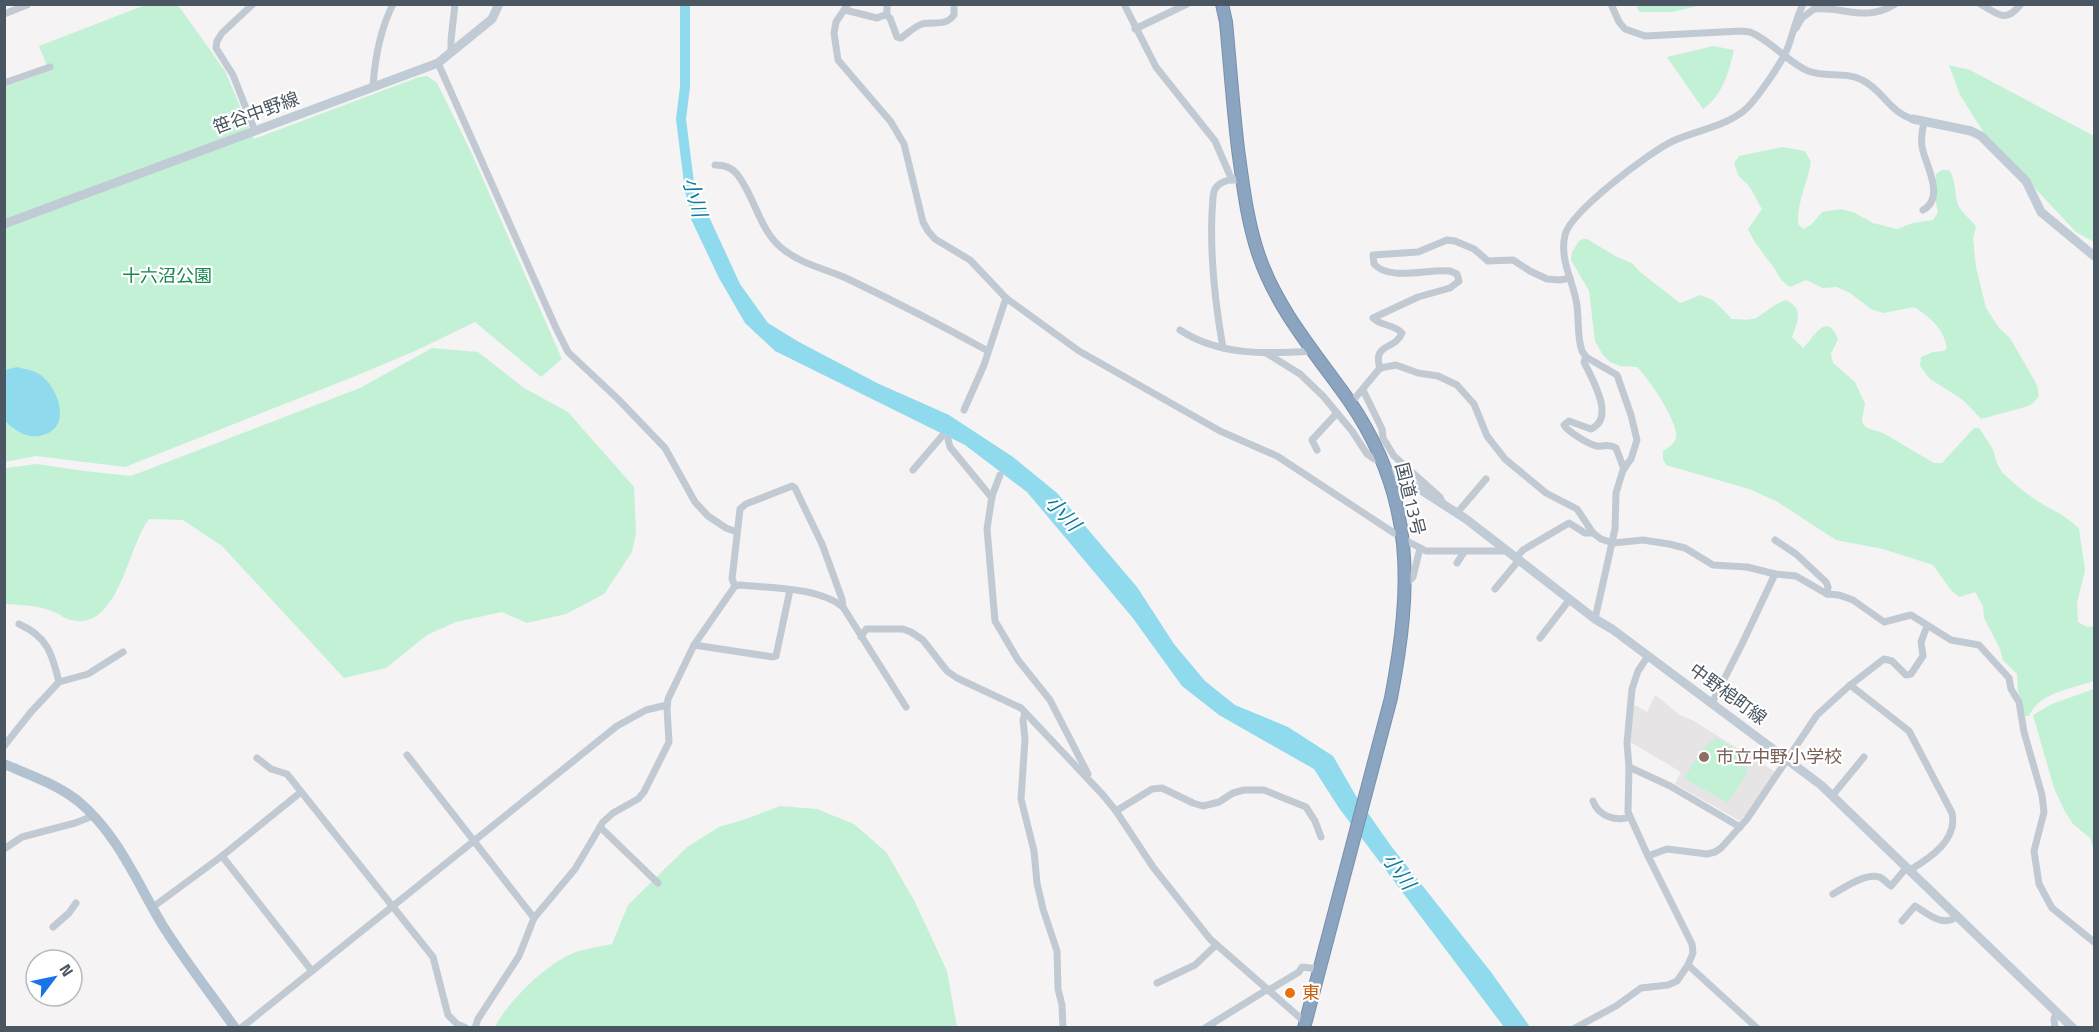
<svg xmlns="http://www.w3.org/2000/svg" width="2099" height="1032" font-family="'Titillium Web','Noto Sans JP',sans-serif">
<style>
.education{fill:#e6e4e5}
.green{fill:#c3f1d5}
.water{fill:#90daee}
.lines{fill:none;stroke-linecap:round;stroke-linejoin:round}
.river{stroke:#90daee;stroke-width:10}
.highway-casing{stroke:#7690ad;stroke-width:14}
.street{stroke:#c1cad2;stroke-width:7}
.secondary{stroke:#c1cbd6;stroke-width:9}
.primary{stroke:#b3c2d1;stroke-width:10}
.highway{stroke:#8ba5c1;stroke-width:12}
.education-dot{fill:#8d6e63;stroke:#fff;stroke-width:2}
.food-dot{fill:#e8710a;stroke:#fff;stroke-width:2}
.labels{text-anchor:middle;stroke-width:4.5;stroke-linejoin:round;paint-order:stroke}
.street-label{font-size:18px;fill:#4a5661;stroke:#fff}
.park-label{font-size:18px;fill:#17864f;stroke:#fff}
.education-label{font-size:18px;fill:#785e54;stroke:#fff;text-anchor:start}
.food-label{font-size:18px;fill:#c56008;stroke:#fff;text-anchor:start}
.water-label{font-size:20px;font-style:italic;fill:#0c7c9b;stroke:#fff}
</style>
<rect width="100%" height="100%" fill="#f5f3f3"/>
<polygon class="education" points="1655,695 1680,715 1694,721 1775,772 1746,815 1740,821 1675,784 1681,772 1630,742 1633,704 1647,712"/>
<g class="green">
<polygon points="148,4 178,5 225,71 254,139 419,77 427,76 437,83 471,152 562,359 541,377 475,322 415,351 353,377 125,467 36,456 5,462 4,87 49,71 39,46"/>
<polygon points="1636,5 1702,5 1672,12 1639,12"/>
<path d="M 1713,46 L 1734,50 C 1729,72 1722,96 1703,109 L 1667,57 Z"/>
<polygon points="1949,65 1970,70 2094,136 2094,242 2076,232 1986,136 1960,95"/>
<path d="M 1782,147 L 1805,151 L 1811,162 C 1807,185 1797,201 1798,224 L 1803,229 L 1811,225 L 1822,212 L 1841,209 L 1853,212 L 1873,223 L 1897,229 L 1913,223 L 1933,220 L 1938,212 L 1935,199 L 1936,174 L 1942,170 L 1949,170 C 1958,183 1953,197 1960,208 C 1963,215 1972,219 1976,227 L 1973,238 L 1976,267 L 1986,308 L 1999,328 L 2010,338 L 2037,385 L 2039,396 L 2032,404 L 2025,407 L 1981,419 L 1963,400 L 1930,379 L 1920,366 L 1921,357 L 1933,352 L 1944,351 L 1947,348 C 1943,328 1931,318 1914,307 L 1883,313 L 1871,309 L 1850,293 L 1837,287 L 1823,288 L 1806,280 L 1790,287 C 1777,278 1780,275 1772,265 C 1763,253 1754,243 1748,229 L 1762,209 L 1749,186 L 1738,175 L 1734,163 L 1739,156 Z"/>
<path d="M 1583,239 L 1587,239 L 1617,257 L 1632,263 L 1640,272 L 1680,303 L 1701,295 L 1714,301 L 1732,319 C 1739,319 1749,321 1756,318 C 1766,312 1774,304 1786,300 C 1805,310 1797,322 1792,337 L 1803,348 C 1814,338 1826,310 1838,339 L 1831,354 L 1833,363 L 1855,382 L 1865,404 L 1862,419 L 1863,424 L 1867,428 L 1883,433 L 1934,463 L 1942,463 L 1974,428 L 1979,428 C 1984,435 1988,441 1992,448 C 1996,457 1996,465 2003,473 C 2015,485 2030,497 2044,505 C 2058,513 2068,517 2079,529 L 2085,570 L 2077,603 L 2078,622 L 2087,627 L 2094,626 L 2094,681 C 2072,689 2039,692 2029,716 L 2025,716 L 2018,691 L 2017,674 L 2003,660 L 2000,649 L 1984,618 L 1983,606 L 1975,592 L 1959,597 L 1950,589 L 1933,565 L 1883,549 L 1836,540 L 1776,501 L 1749,489 L 1666,465 L 1663,459 L 1663,451 C 1669,447 1675,444 1676,437 C 1679,423 1648,377 1637,367 L 1620,366 L 1610,362 L 1603,355 L 1595,341 L 1589,291 L 1571,260 L 1572,252 L 1579,241 Z"/>
<path d="M 432,348 L 478,352 L 524,388 L 568,412 L 634,487 L 636,533 L 632,552 L 604,594 L 566,614 L 527,623 L 502,612 L 456,622 L 427,635 L 386,668 L 344,678 L 222,546 L 183,520 L 149,519 C 128,545 119,632 71,620 C 65,619 60,614 54,612 C 38,605 22,605 5,604 L 5,468 L 37,464 L 84,471 L 131,476 L 360,388 Z"/>
<polygon points="2094,689 2094,851 2090,838 2073,824 2064,810 2054,788 2033,715 2052,704"/>
<polygon points="1717,738 1747,758 1747,773 1728,803 1684,778 1704,747"/>
<path d="M 780,806 L 817,809 L 854,824 L 886,852 L 914,900 L 947,971 L 957,1027 L 494,1028 C 510,1000 539,971 567,956 C 580,949 599,947 612,944 L 628,905 L 687,847 L 719,827 L 746,819 Z"/>
</g>
<g class="water">
<polygon points="705,208 740,284 768,323 799,342 877,383 949,415 1013,457 1057,493 1137,587 1174,644 1205,681 1235,705 1288,727 1333,756 1356,796 1391,846 1491,972 1530,1027 1504,1027 1339,808 1314,769 1219,715 1182,686 1132,617 1027,492 965,445 775,351 745,323 719,278 689,215"/>
<path d="M 17,367 C 24,369 33,370 39,374 C 51,381 61,401 60,414 C 60,434 36,441 21,433 C 15,429 7,425 4,418 C 1,406 4,383 5,370 Z"/>
</g>
<g class="lines">
<polyline class="river" points="685,4 685,87 681,119 690,191 700,224"/>
<defs>
<path id="highway" d="M 1222,4 L 1226,22 C 1230,64 1233,107 1238,149 C 1243,185 1247,221 1259,256 C 1278,311 1317,355 1350,402 C 1416,499 1412,588 1391,698 L 1304,1028"/>
</defs>
<use href="#highway" class="highway-casing"/>
<g class="street">
<polyline points="253,4 222,33 217,41 216,48 233,75 255,131"/>
<polyline points="848,4 836,22 834,33 838,60 891,122 904,144 923,222 928,231 935,239 970,260 1006,298 1079,351 1220,431 1277,456 1394,533"/>
<polyline points="1124,4 1156,67 1215,141 1232,180"/>
<path d="M 1611,4 L 1619,22 L 1625,29 L 1645,36 L 1741,31 L 1750,32 C 1772,41 1787,62 1808,71 C 1826,78 1845,71 1862,80 C 1883,90 1889,112 1913,119"/>
<path d="M 1980,4 C 1999,14 2005,24 2021,4"/>
<polyline points="845,10 877,18 887,14 887,4"/>
<polyline points="4,14 27,5"/>
<path d="M 886,15 L 890,18 L 897,37 L 901,38 C 907,34 915,26 922,24 C 935,21 945,27 954,15 L 954,4"/>
<path d="M 1796,28 L 1802,18 L 1814,9 C 1844,6 1865,23 1895,4"/>
<polyline points="1135,29 1187,4"/>
<polyline points="451,52 451,40 455,4"/>
<polyline points="438,63 556,328 568,352 618,399 665,448 695,502 708,516 726,528 737,532"/>
<polyline points="4,83 50,67"/>
<path d="M 373,86 C 375,57 380,30 393,4"/>
<path d="M 715,165 C 722,165 731,167 736,173 C 755,195 759,232 784,250 C 802,264 825,269 846,278 C 894,301 941,325 988,351"/>
<path d="M 1923,210 C 1945,198 1927,167 1923,151 C 1920,142 1922,131 1924,122"/>
<path d="M 1180,330 C 1219,356 1268,354 1312,351"/>
<path d="M 1223,348 C 1215,303 1210,258 1212,212 C 1213,205 1212,195 1215,189 C 1219,182 1229,179 1236,180"/>
<polyline points="1266,353 1300,374 1323,396 1352,431 1367,454 1374,459 1382,459"/>
<path d="M 1586,357 L 1584,362 C 1592,379 1616,418 1591,429 L 1569,421 L 1564,425 C 1568,432 1590,445 1597,446 C 1605,447 1608,443 1616,448 L 1624,469"/>
<path d="M 1380,369 C 1372,342 1395,351 1402,333 C 1394,324 1380,326 1373,318 L 1418,297 L 1450,288 L 1459,281 L 1457,274 L 1450,271 C 1429,268 1390,282 1374,264 L 1373,255 L 1418,252 L 1447,240 L 1455,241 L 1474,249 L 1488,261 L 1513,260 L 1530,271 L 1547,279 L 1560,280 L 1570,278"/>
<polyline points="1363,390 1382,429 1383,438 1394,456 1440,497 1443,504"/>
<polyline points="1351,403 1380,368 1396,365 1418,373 1438,376 1457,385 1474,404 1487,436 1505,459 1546,493 1577,509 1593,533 1601,539 1613,543 1643,540 1669,544 1685,548 1713,565 1747,567 1775,574 1796,576 1827,594 1839,595 1853,600 1884,622 1911,615 1951,640 1979,645 2009,678 2011,689 2019,702 2024,732 2042,795 2044,812 2034,851 2039,884 2052,908 2094,942"/>
<polyline points="964,410 984,365 1006,298"/>
<polyline points="948,439 950,447 992,498"/>
<polyline points="1317,450 1312,440 1337,413"/>
<polyline points="913,470 942,436"/>
<polyline points="1000,475 992,496 987,529 995,621 1018,660 1050,700 1088,774"/>
<polyline points="1457,513 1486,479"/>
<polyline points="1775,540 1796,554 1826,582 1828,587 1827,594"/>
<polyline points="1407,541 1426,551 1508,551"/>
<polyline points="1516,558 1523,550 1569,523 1585,533 1593,533"/>
<polyline points="1457,563 1464,552"/>
<polyline points="1405,585 1413,577 1420,548"/>
<polyline points="735,586 732,579 740,509 746,504 792,486 795,488 822,544 842,599 843,607"/>
<polyline points="1495,589 1519,560"/>
<path d="M 1595,619 L 1615,529 L 1616,493 L 1623,470 L 1631,459 L 1637,440 L 1631,415 L 1617,375 L 1586,357 L 1582,351 C 1577,337 1579,321 1577,306 C 1574,282 1559,260 1565,235 C 1570,212 1651,151 1673,141 C 1697,130 1728,126 1747,108 C 1758,97 1783,61 1788,47 C 1793,33 1796,19 1803,4"/>
<polyline points="861,637 866,629 903,629 911,632 923,640 947,671 957,678 1021,708 1103,795 1116,811 1153,867 1210,939 1306,1023"/>
<polyline points="1540,638 1570,599"/>
<polyline points="694,645 773,657 776,656 790,590"/>
<polyline points="59,682 88,674 123,652"/>
<path d="M 1850,685 L 1909,731 L 1952,813 C 1958,840 1930,858 1910,870"/>
<polyline points="1712,703 1742,644 1775,574"/>
<polyline points="1025,713 1023,720 1025,739 1021,799 1034,851 1037,883 1043,909 1057,951 1058,989 1062,1005 1063,1028"/>
<path d="M 4,746 L 31,712 L 59,682 C 52,654 48,637 19,624"/>
<polyline points="407,755 534,918"/>
<polyline points="257,758 271,769 287,774 433,957 448,1015 457,1024 466,1028"/>
<polyline points="1629,767 1670,786 1740,827"/>
<polyline points="1832,796 1864,757"/>
<path d="M 1593,801 C 1598,816 1616,822 1630,817"/>
<polyline points="1116,811 1152,789 1162,788 1193,803 1203,806 1219,802 1233,793 1244,790 1264,790 1306,807 1315,821 1321,837"/>
<polyline points="600,827 658,883"/>
<polyline points="4,849 22,837 75,823 93,816"/>
<polyline points="222,856 312,971"/>
<polyline points="1648,856 1667,849 1707,854 1715,852 1721,848 1747,819 1817,715 1849,686 1884,659 1892,661 1906,675 1911,674 1923,656 1921,642 1927,626"/>
<path d="M 1833,894 C 1844,888 1865,873 1879,877 C 1883,878 1887,883 1891,886 L 1907,867"/>
<polyline points="153,907 222,856 301,792"/>
<path d="M 1902,921 L 1915,906 C 1929,914 1942,928 1958,916"/>
<polyline points="53,927 69,913 76,903"/>
<polyline points="1688,965 1757,1028"/>
<polyline points="1157,983 1195,965 1216,945"/>
<polyline points="1269,990 1299,972 1302,967 1319,969"/>
<polyline points="241,1028 617,726 646,710 667,705"/>
<path d="M 475,1028 L 478,1019 L 519,956 L 534,918 L 575,869 L 603,822 L 613,813 L 638,799 L 644,792 L 669,742 L 667,708 L 668,699 L 694,645 L 735,586 L 740,585 C 770,588 819,587 843,607 L 906,707"/>
<polyline points="1205,1028 1268,989"/>
<polyline points="1575,1028 1616,1006 1641,988 1668,985 1677,981 1688,965 1693,953 1692,944 1648,856 1628,812 1629,767 1627,743 1632,689 1638,671 1648,656"/>
<polyline points="2055,1028 2054,1019 2057,1012"/>
</g>
<g class="secondary">
<polyline points="1913,119 1971,131 1981,136 2026,181 2041,212 2094,256"/>
<polyline points="4,224 438,63 492,19 499,4"/>
<polyline points="1388,471 1401,477 1466,519 1595,619 1612,629 1821,785 2073,1028"/>
</g>
<path class="primary" d="M 4,764 C 30,775 56,784 78,801 C 118,834 137,883 163,926 C 185,961 211,994 235,1028"/>
<use href="#highway" class="highway"/>
</g>
<circle class="education-dot" cx="1704" cy="757" r="6"/>
<circle class="food-dot" cx="1290" cy="993" r="6"/>
<g class="labels">
<g class="street-label">
<text transform="translate(256 113) rotate(-20)" y="6">笹谷中野線</text>
<text transform="translate(1410 499) rotate(76)" y="6">国道13号</text>
<text transform="translate(1728 694) rotate(36)" y="6">中野梍町線</text>
</g>
<g class="park-label">
<text x="167" y="282">十六沼公園</text>
</g>
<g class="education-label">
<text x="1716" y="763">市立中野小学校</text>
</g>
<g class="food-label">
<text x="1302" y="999">東</text>
</g>
<g class="water-label">
<text transform="translate(695 197) rotate(74)" y="7">小川</text>
<text transform="translate(1063 513) rotate(47)" y="7">小川</text>
<text transform="translate(1399 871) rotate(54)" y="7">小川</text>
</g>
</g>
<rect width="2099" height="1032" fill="none" stroke="#4a5661" stroke-width="12"/>
<g transform="translate(54 978) rotate(58)"><circle r="28" fill="#ffffff" stroke="#b7bbc0" stroke-width="1.5"/>
<path d="M0-4.5L10 22L0 15L-10 22Z" fill="#1a73e8"/>
<text y="-9" font-size="16" font-weight="bold" text-anchor="middle" fill="#4a5661">N</text>
</g>
</svg>
